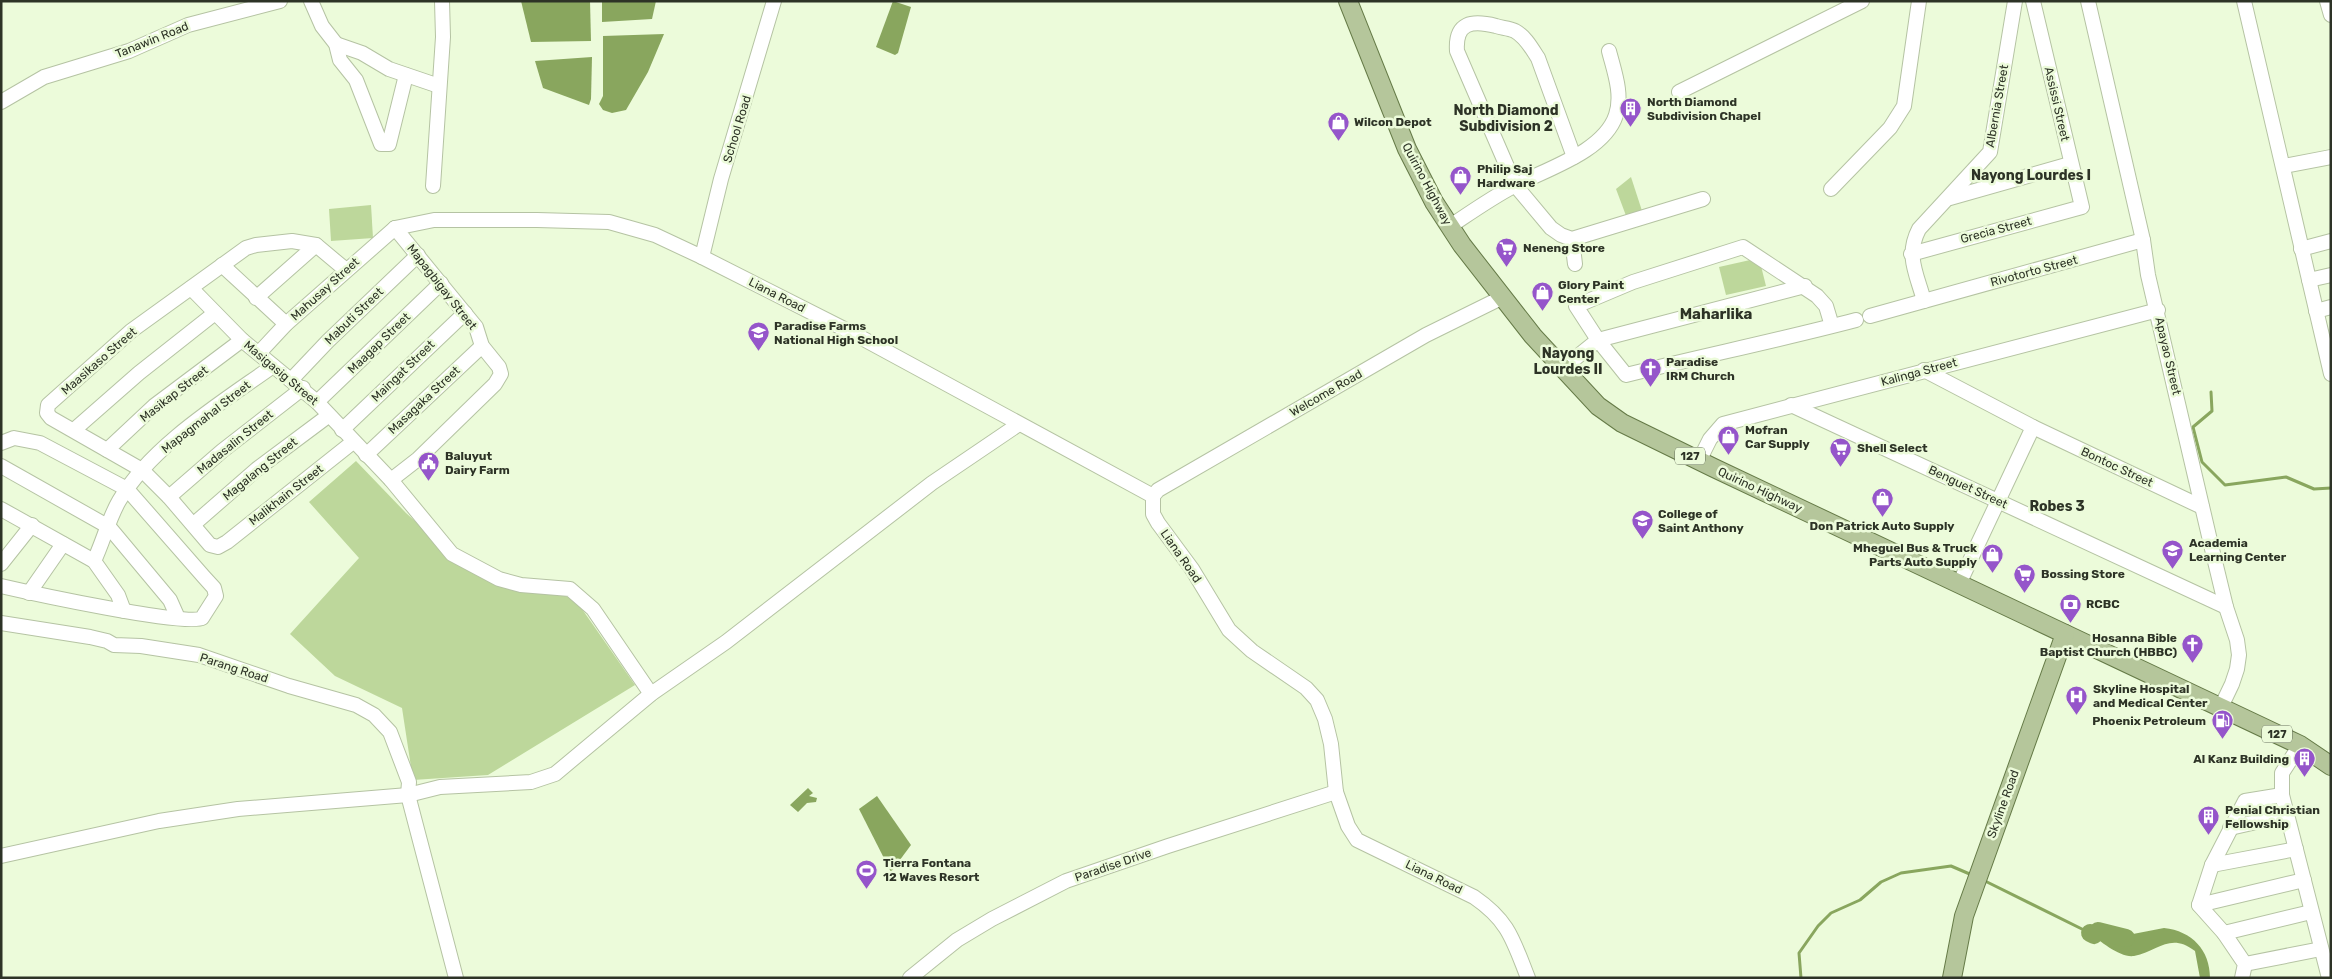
<svg xmlns="http://www.w3.org/2000/svg" width="2332" height="979" font-family="Rubik,sans-serif">
<style>
.green{fill:#bdd79b}
.water{fill:#89a65e}
.lines{fill:none;stroke-linecap:round;stroke-linejoin:round}
.stream{stroke:#89a65e;stroke-width:3}
.river{stroke:#89a65e;stroke-width:18}
.minor-casing{stroke:#b5c3a3;stroke-width:16}
.major-casing{stroke:#657a47;stroke-width:20}
.minor{stroke:#fff;stroke-width:14}
.major{stroke:#b5c69b;stroke-width:18}
.labels{text-anchor:middle;stroke-width:5;stroke-linejoin:round;paint-order:stroke}
.shield{fill:#ecfbda;stroke:#666f5c;stroke-width:1}
.shield-label{font-size:11px;font-weight:bold;fill:#2d3326}
.street-label{font-size:12px;fill:#2d3326;stroke:#ecfbda}
.poi-label{font-size:12px;font-weight:bold;fill:#2d3326;stroke:#ecfbda;text-anchor:start}
.neighbourhood-label{font-size:14px;font-weight:bold;fill:#2d3326;stroke:#ecfbda}
.quarter-label{font-size:15px;font-weight:bold;fill:#2d3326;stroke:#ecfbda}
</style>
<rect width="100%" height="100%" fill="#ecfbda"/>
<g class="green">
<polygon points="1631,177 1644,217 1628,221 1616,189"/>
<polygon points="371,205 373,238 331,241 329,209"/>
<polygon points="1759,258 1766,286 1726,295 1719,267"/>
<polygon points="356,461 406,513 448,551 542,589 575,599 635,685 488,775 413,780 402,708 335,676 290,634 359,558 309,502"/>
</g>
<g class="water">
<polygon points="521,1 590,1 591,41 531,42"/>
<polygon points="602,1 656,1 652,19 602,22"/>
<polygon points="893,1 911,7 898,53 895,55 876,47"/>
<polygon points="664,34 648,72 626,110 612,113 603,110 599,104 603,96 603,36"/>
<polygon points="592,57 591,99 589,105 543,88 535,61"/>
<polygon points="808,788 813,793 809,796 817,798 816,802 807,803 798,812 790,805"/>
<polygon points="877,796 911,845 891,872 859,809"/>
<path d="M 2164,928 C 2192,931 2210,950 2210,978 L 2200,978 L 2195,951 C 2170,932 2159,951 2134,956 C 2120,958 2100,941 2090,933 L 2112,932 L 2133,934 Z"/>
</g>
<g class="lines">
<g class="stream">
<polyline points="2211,392 2212,411 2193,427 2202,462 2225,485 2286,477 2314,489 2331,488"/>
<polyline points="1983,880 2090,933"/>
<polyline points="1801,978 1799,953 1818,926 1831,913 1860,900 1881,882 1901,873 1951,866 1972,875"/>
</g>
<polyline class="river" points="2090,933 2094,935 2098,931 2126,938"/>
<defs>
<g id="minor">
<polyline points="311,1 322,26 336,44 340,60 356,80 381,144 389,144 406,75"/>
<polyline points="2088,1 2143,240 2148,275 2212,549 2226,607 2237,640 2239,655 2237,669 2232,684 2221,707"/>
<polyline points="2244,1 2331,374"/>
<polyline points="2327,1 2331,15"/>
<polyline points="336,44 362,53 389,69 439,86"/>
<polyline points="1679,92 1862,1"/>
<polyline points="1,102 44,77 129,51 188,25 280,1"/>
<path d="M 1574,157 L 1538,58 C 1532,49 1526,37 1515,31 C 1509,28 1502,28 1496,26 C 1472,20 1455,22 1457,51 L 1515,185 L 1551,228 L 1561,235 L 1572,239 L 1703,199"/>
<polyline points="2284,166 2331,157"/>
<polyline points="433,186 443,37 442,1"/>
<polyline points="1831,189 1890,128 1904,106 1919,1"/>
<polyline points="1950,198 2070,164"/>
<path d="M 1449,227 C 1470,213 1491,198 1514,186 C 1546,169 1604,152 1616,115 C 1623,94 1614,71 1609,51"/>
<polyline points="395,228 434,220 537,220 609,222 655,235 702,257 860,337 1153,496"/>
<polyline points="1572,239 1575,264"/>
<polyline points="2301,249 2331,241"/>
<polyline points="1911,254 2082,207 2033,1"/>
<polyline points="702,257 721,179 774,1"/>
<polyline points="222,265 286,324"/>
<polyline points="346,270 316,245 292,241 256,245 246,248 131,331 48,405 47,413 51,418 142,470 169,497 210,545 218,547 227,542 353,442"/>
<polyline points="2309,280 2331,275"/>
<polyline points="191,288 242,340 317,402 391,480 452,554 499,579 521,585 570,589 593,609 651,694"/>
<polyline points="256,298 316,245"/>
<path d="M 1924,301 C 1917,274 1905,256 1919,229 L 1990,152 L 2015,1"/>
<polyline points="2316,311 2331,307"/>
<polyline points="1870,316 2143,240"/>
<path d="M 1832,326 L 1826,306 L 1817,296 L 1743,247 L 1633,282 L 1576,306 L 1598,340 L 1626,375 C 1702,356 1780,340 1856,320"/>
<polyline points="259,353 286,324 395,228"/>
<polyline points="1562,369 1598,340 1805,286"/>
<polyline points="1924,370 2033,427 2202,507"/>
<polyline points="291,380 328,341 418,255"/>
<polyline points="317,402 441,283"/>
<polyline points="1791,405 2226,607"/>
<polyline points="74,430 139,373 215,313"/>
<polyline points="342,430 465,313"/>
<path d="M 1,443 L 14,438 L 40,443 L 127,489 L 204,577 L 214,588 L 216,596 L 202,618 C 187,627 27,592 1,586"/>
<polyline points="107,450 154,406 242,340"/>
<polyline points="366,455 482,346"/>
<polyline points="1699,461 1710,439 1723,424 2158,310"/>
<polyline points="1,466 109,527 170,600 178,618"/>
<polyline points="391,480 418,459 495,384 501,374 499,367 482,346 476,327 395,228"/>
<path d="M 1153,496 L 1153,514 L 1158,523 L 1192,569 L 1229,630 L 1252,651 L 1306,688 L 1317,700 L 1325,719 L 1331,744 L 1336,792 L 1348,826 L 1357,840 L 1474,897 C 1509,921 1513,940 1528,978"/>
<polyline points="1153,496 1158,490 1426,335 1503,297"/>
<polyline points="169,497 222,451 303,388"/>
<polyline points="1,509 94,561 118,595 124,611"/>
<polyline points="194,524 257,469 328,416"/>
<path d="M 94,561 C 103,542 109,518 119,501 C 151,446 221,403 273,366"/>
<polyline points="1,564 32,525"/>
<polyline points="1959,584 2033,427"/>
<polyline points="29,593 63,544"/>
<polyline points="1,623 90,637 107,641 114,645 141,646 199,655 289,686 356,705 374,715 390,732 409,782 408,795 456,978"/>
<polyline points="2300,745 2282,773 2282,795 2329,978"/>
<polyline points="2230,828 2287,815"/>
<polyline points="1,856 159,821 238,809 408,795 440,787 531,782 555,774 651,694 726,642 932,483 1019,424"/>
<polyline points="2212,865 2296,849"/>
<polyline points="2199,905 2304,880"/>
<polyline points="2224,933 2311,912"/>
<polyline points="2245,964 2321,949"/>
<polyline points="910,978 957,940 992,919 1066,881 1168,846 1336,792"/>
<polyline points="2242,978 2245,964 2224,933 2199,905 2212,865 2245,801 2282,795"/>
</g>
<g id="major">
<polyline points="1348,1 1407,149 1434,202 1462,245 1533,336 1598,406 1622,423 1714,468 2300,745 2331,766"/>
<polyline points="1952,978 1964,916 2065,634"/>
</g>
</defs>
<use href="#minor" class="minor-casing"/>
<use href="#major" class="major-casing"/>
<use href="#minor" class="minor"/>
<use href="#major" class="major"/>
</g>
<defs>
<symbol id="building-pin" viewBox="-11 -11 22 30"><path d="M0 17L-7.5 6A9.5 9.5 0 1 1 7.5 6Z" fill="#9555ca" stroke="#ecfbda"/><path d="M-4-6H4V6H1V3H-1V6H-4ZM-2.5-4.3h1.7v1.8h-1.7ZM.8-4.3h1.7v1.8H.8ZM-2.5-1h1.7V.8h-1.7ZM.8-1h1.7V.8H.8Z" fill="#fff"/></symbol>
<symbol id="shop-pin" viewBox="-11 -11 22 30"><path d="M0 17L-7.5 6A9.5 9.5 0 1 1 7.5 6Z" fill="#9555ca" stroke="#ecfbda"/><path d="M-5-2.5h2.3a2.7 3.5 0 0 1 5.4 0H5L5.5 6h-11ZM-1.5-2.5h3a1.5 2.3 0 0 0-3 0Z" fill="#fff"/></symbol>
<symbol id="supermarket-pin" viewBox="-11 -11 22 30"><path d="M0 17L-7.5 6A9.5 9.5 0 1 1 7.5 6Z" fill="#9555ca" stroke="#ecfbda"/><path d="M-6-5.5h2.5l.6 2H6L4.5 2H-2.5L-4.4-4H-6ZM-1.5 3.2a1.3 1.3 0 1 0 .1 0ZM3 3.2a1.3 1.3 0 1 0 .1 0Z" fill="#fff"/></symbol>
<symbol id="school-pin" viewBox="-11 -11 22 30"><path d="M0 17L-7.5 6A9.5 9.5 0 1 1 7.5 6Z" fill="#9555ca" stroke="#ecfbda"/><path d="M0-5L7-2L0 1L-7-2ZM-4 1L0 2.5L4 1V4Q0 6-4 4Z" fill="#fff"/></symbol>
<symbol id="church-pin" viewBox="-11 -11 22 30"><path d="M0 17L-7.5 6A9.5 9.5 0 1 1 7.5 6Z" fill="#9555ca" stroke="#ecfbda"/><path d="M-1.2-6h2.4v3.5h3.3v2.4h-3.3V6h-2.4V-.1h-3.3v-2.4h3.3Z" fill="#fff"/></symbol>
<symbol id="civic-pin" viewBox="-11 -11 22 30"><path d="M0 17L-7.5 6A9.5 9.5 0 1 1 7.5 6Z" fill="#9555ca" stroke="#ecfbda"/><path d="M-.6-6.5H3V-4.5H.6V-3L4-1V1h2V6H-6V1h2V-1L-.6-3ZM-1.2 2.5V6h2.4V2.5Z" fill="#fff"/></symbol>
<symbol id="university-pin" viewBox="-11 -11 22 30"><path d="M0 17L-7.5 6A9.5 9.5 0 1 1 7.5 6Z" fill="#9555ca" stroke="#ecfbda"/><path d="M0-5L7-2L0 1L-7-2ZM-4 1L0 2.5L4 1V4Q0 6-4 4Z" fill="#fff"/></symbol>
<symbol id="bank-pin" viewBox="-11 -11 22 30"><path d="M0 17L-7.5 6A9.5 9.5 0 1 1 7.5 6Z" fill="#9555ca" stroke="#ecfbda"/><path d="M-6-4H6V4H-6ZM0-2.3a2.3 2.3 0 1 0 0 4.6a2.3 2.3 0 1 0 0-4.6Z" fill="#fff"/></symbol>
<symbol id="hospital-pin" viewBox="-11 -11 22 30"><path d="M0 17L-7.5 6A9.5 9.5 0 1 1 7.5 6Z" fill="#9555ca" stroke="#ecfbda"/><path d="M-5-5h3v3.5h4V-5h3V5h-3V1.5h-4V5h-3Z" fill="#fff"/></symbol>
<symbol id="fuel-pin" viewBox="-11 -11 22 30"><path d="M0 17L-7.5 6A9.5 9.5 0 1 1 7.5 6Z" fill="#9555ca" stroke="#ecfbda"/><path d="M-5.5-6h7V0h2V4h1.3V-2.5L3-4.5l.8-.8L6-3V5H2.5V1h-1V6h-7ZM-4.2-4.7v3.2H.2V-4.7Z" fill="#fff"/></symbol>
<symbol id="stadium-pin" viewBox="-11 -11 22 30"><path d="M0 17L-7.5 6A9.5 9.5 0 1 1 7.5 6Z" fill="#9555ca" stroke="#ecfbda"/><path d="M0-5a6.5 5 0 1 0 0 10a6.5 5 0 1 0 0-10ZM-3.5-1.8h7v3.6h-7Z" fill="#fff"/></symbol>
</defs>
<g fill-rule="evenodd">
<use href="#building-pin" x="1618" y="96" width="25" height="34"/>
<use href="#shop-pin" x="1326" y="110" width="25" height="34"/>
<use href="#shop-pin" x="1448" y="164" width="25" height="34"/>
<use href="#supermarket-pin" x="1494" y="236" width="25" height="34"/>
<use href="#shop-pin" x="1530" y="280" width="25" height="34"/>
<use href="#school-pin" x="746" y="320" width="25" height="34"/>
<use href="#church-pin" x="1638" y="356" width="25" height="34"/>
<use href="#shop-pin" x="1716" y="424" width="25" height="34"/>
<use href="#supermarket-pin" x="1828" y="436" width="25" height="34"/>
<use href="#civic-pin" x="416" y="450" width="25" height="34"/>
<use href="#shop-pin" x="1870" y="486" width="25" height="34"/>
<use href="#university-pin" x="1630" y="508" width="25" height="34"/>
<use href="#school-pin" x="2160" y="538" width="25" height="34"/>
<use href="#shop-pin" x="1980" y="542" width="25" height="34"/>
<use href="#supermarket-pin" x="2012" y="562" width="25" height="34"/>
<use href="#bank-pin" x="2058" y="592" width="25" height="34"/>
<use href="#church-pin" x="2180" y="632" width="25" height="34"/>
<use href="#hospital-pin" x="2064" y="684" width="25" height="34"/>
<use href="#fuel-pin" x="2210" y="708" width="25" height="34"/>
<use href="#building-pin" x="2292" y="746" width="25" height="34"/>
<use href="#building-pin" x="2196" y="804" width="25" height="34"/>
<use href="#stadium-pin" x="854" y="858" width="25" height="34"/>
</g>
<g class="labels">
<g class="shield">
<rect x="1675" y="447.5" width="30" height="17" rx="4"/>
<rect x="2262" y="725.5" width="30" height="17" rx="4"/>
</g>
<g class="shield-label">
<text x="1690" y="460">127</text>
<text x="2277" y="738">127</text>
</g>
<g class="street-label">
<text transform="translate(152 40) rotate(-22)" y="4">Tanawin Road</text>
<text transform="translate(2057 104) rotate(77)" y="4">Assissi Street</text>
<text transform="translate(1997 106) rotate(-80)" y="4">Albernia Street</text>
<text transform="translate(737 129) rotate(-73)" y="4">School Road</text>
<text transform="translate(1427 184) rotate(62)" y="4">Quirino Highway</text>
<text transform="translate(1996 230) rotate(-15)" y="4">Grecia Street</text>
<text transform="translate(2034 271) rotate(-15)" y="4">Rivotorto Street</text>
<text transform="translate(442 287) rotate(52)" y="4">Mapagbigay Street</text>
<text transform="translate(325 289) rotate(-42)" y="4">Mahusay Street</text>
<text transform="translate(777 295) rotate(27)" y="4">Liana Road</text>
<text transform="translate(354 316) rotate(-44)" y="4">Mabuti Street</text>
<text transform="translate(379 343) rotate(-44)" y="4">Maagap Street</text>
<text transform="translate(2168 356) rotate(77)" y="4">Apayao Street</text>
<text transform="translate(99 361) rotate(-41)" y="4">Maasikaso Street</text>
<text transform="translate(403 371) rotate(-44)" y="4">Maingat Street</text>
<text transform="translate(1919 372) rotate(-15)" y="4">Kalinga Street</text>
<text transform="translate(281 373) rotate(40)" y="4">Masigasig Street</text>
<text transform="translate(1326 393) rotate(-30)" y="4">Welcome Road</text>
<text transform="translate(174 394) rotate(-38)" y="4">Masikap Street</text>
<text transform="translate(424 400) rotate(-43)" y="4">Masagaka Street</text>
<text transform="translate(206 417) rotate(-38)" y="4">Mapagmahal Street</text>
<text transform="translate(235 442) rotate(-39)" y="4">Madasalin Street</text>
<text transform="translate(2117 467) rotate(25)" y="4">Bontoc Street</text>
<text transform="translate(260 469) rotate(-39)" y="4">Magalang Street</text>
<text transform="translate(1968 487) rotate(25)" y="4">Benguet Street</text>
<text transform="translate(1760 490) rotate(25)" y="4">Quirino Highway</text>
<text transform="translate(286 495) rotate(-38)" y="4">Malikhain Street</text>
<text transform="translate(1181 556) rotate(55)" y="4">Liana Road</text>
<text transform="translate(234 668) rotate(18)" y="4">Parang Road</text>
<text transform="translate(2003 804) rotate(-70)" y="4">Skyline Road</text>
<text transform="translate(1113 865) rotate(-19)" y="4">Paradise Drive</text>
<text transform="translate(1434 877) rotate(26)" y="4">Liana Road</text>
</g>
<g class="poi-label">
<text x="1647" y="106">North Diamond<tspan x="1647" dy="14">Subdivision Chapel</tspan></text>
<text x="1354" y="126">Wilcon Depot</text>
<text x="1477" y="173">Philip Saj<tspan x="1477" dy="14">Hardware</tspan></text>
<text x="1523" y="252">Neneng Store</text>
<text x="1558" y="289">Glory Paint<tspan x="1558" dy="14">Center</tspan></text>
<text x="774" y="330">Paradise Farms<tspan x="774" dy="14">National High School</tspan></text>
<text x="1666" y="366">Paradise<tspan x="1666" dy="14">IRM Church</tspan></text>
<text x="1745" y="434">Mofran<tspan x="1745" dy="14">Car Supply</tspan></text>
<text x="1857" y="452">Shell Select</text>
<text x="445" y="460">Baluyut<tspan x="445" dy="14">Dairy Farm</tspan></text>
<text x="1658" y="518">College of<tspan x="1658" dy="14">Saint Anthony</tspan></text>
<text x="1882" y="530" text-anchor="middle">Don Patrick Auto Supply</text>
<text x="2189" y="547">Academia<tspan x="2189" dy="14">Learning Center</tspan></text>
<text x="1977" y="552" text-anchor="end">Mheguel Bus &amp; Truck<tspan x="1977" dy="14">Parts Auto Supply</tspan></text>
<text x="2041" y="578">Bossing Store</text>
<text x="2086" y="608">RCBC</text>
<text x="2177" y="642" text-anchor="end">Hosanna Bible<tspan x="2177" dy="14">Baptist Church (HBBC)</tspan></text>
<text x="2093" y="693">Skyline Hospital<tspan x="2093" dy="14">and Medical Center</tspan></text>
<text x="2206" y="725" text-anchor="end">Phoenix Petroleum</text>
<text x="2289" y="763" text-anchor="end">Al Kanz Building</text>
<text x="2225" y="814">Penial Christian<tspan x="2225" dy="14">Fellowship</tspan></text>
<text x="883" y="867">Tierra Fontana<tspan x="883" dy="14">12 Waves Resort</tspan></text>
</g>
<g class="neighbourhood-label">
<text x="1506" y="115">North Diamond<tspan x="1506" dy="16">Subdivision 2</tspan></text>
<text x="2031" y="180">Nayong Lourdes I</text>
<text x="1568" y="358">Nayong<tspan x="1568" dy="16">Lourdes II</tspan></text>
<text x="2057" y="511">Robes 3</text>
</g>
<g class="quarter-label">
<text x="1716" y="319">Maharlika</text>
</g>
</g>
<rect width="2332" height="979" fill="none" stroke="#2d3326" stroke-width="5"/>
</svg>
